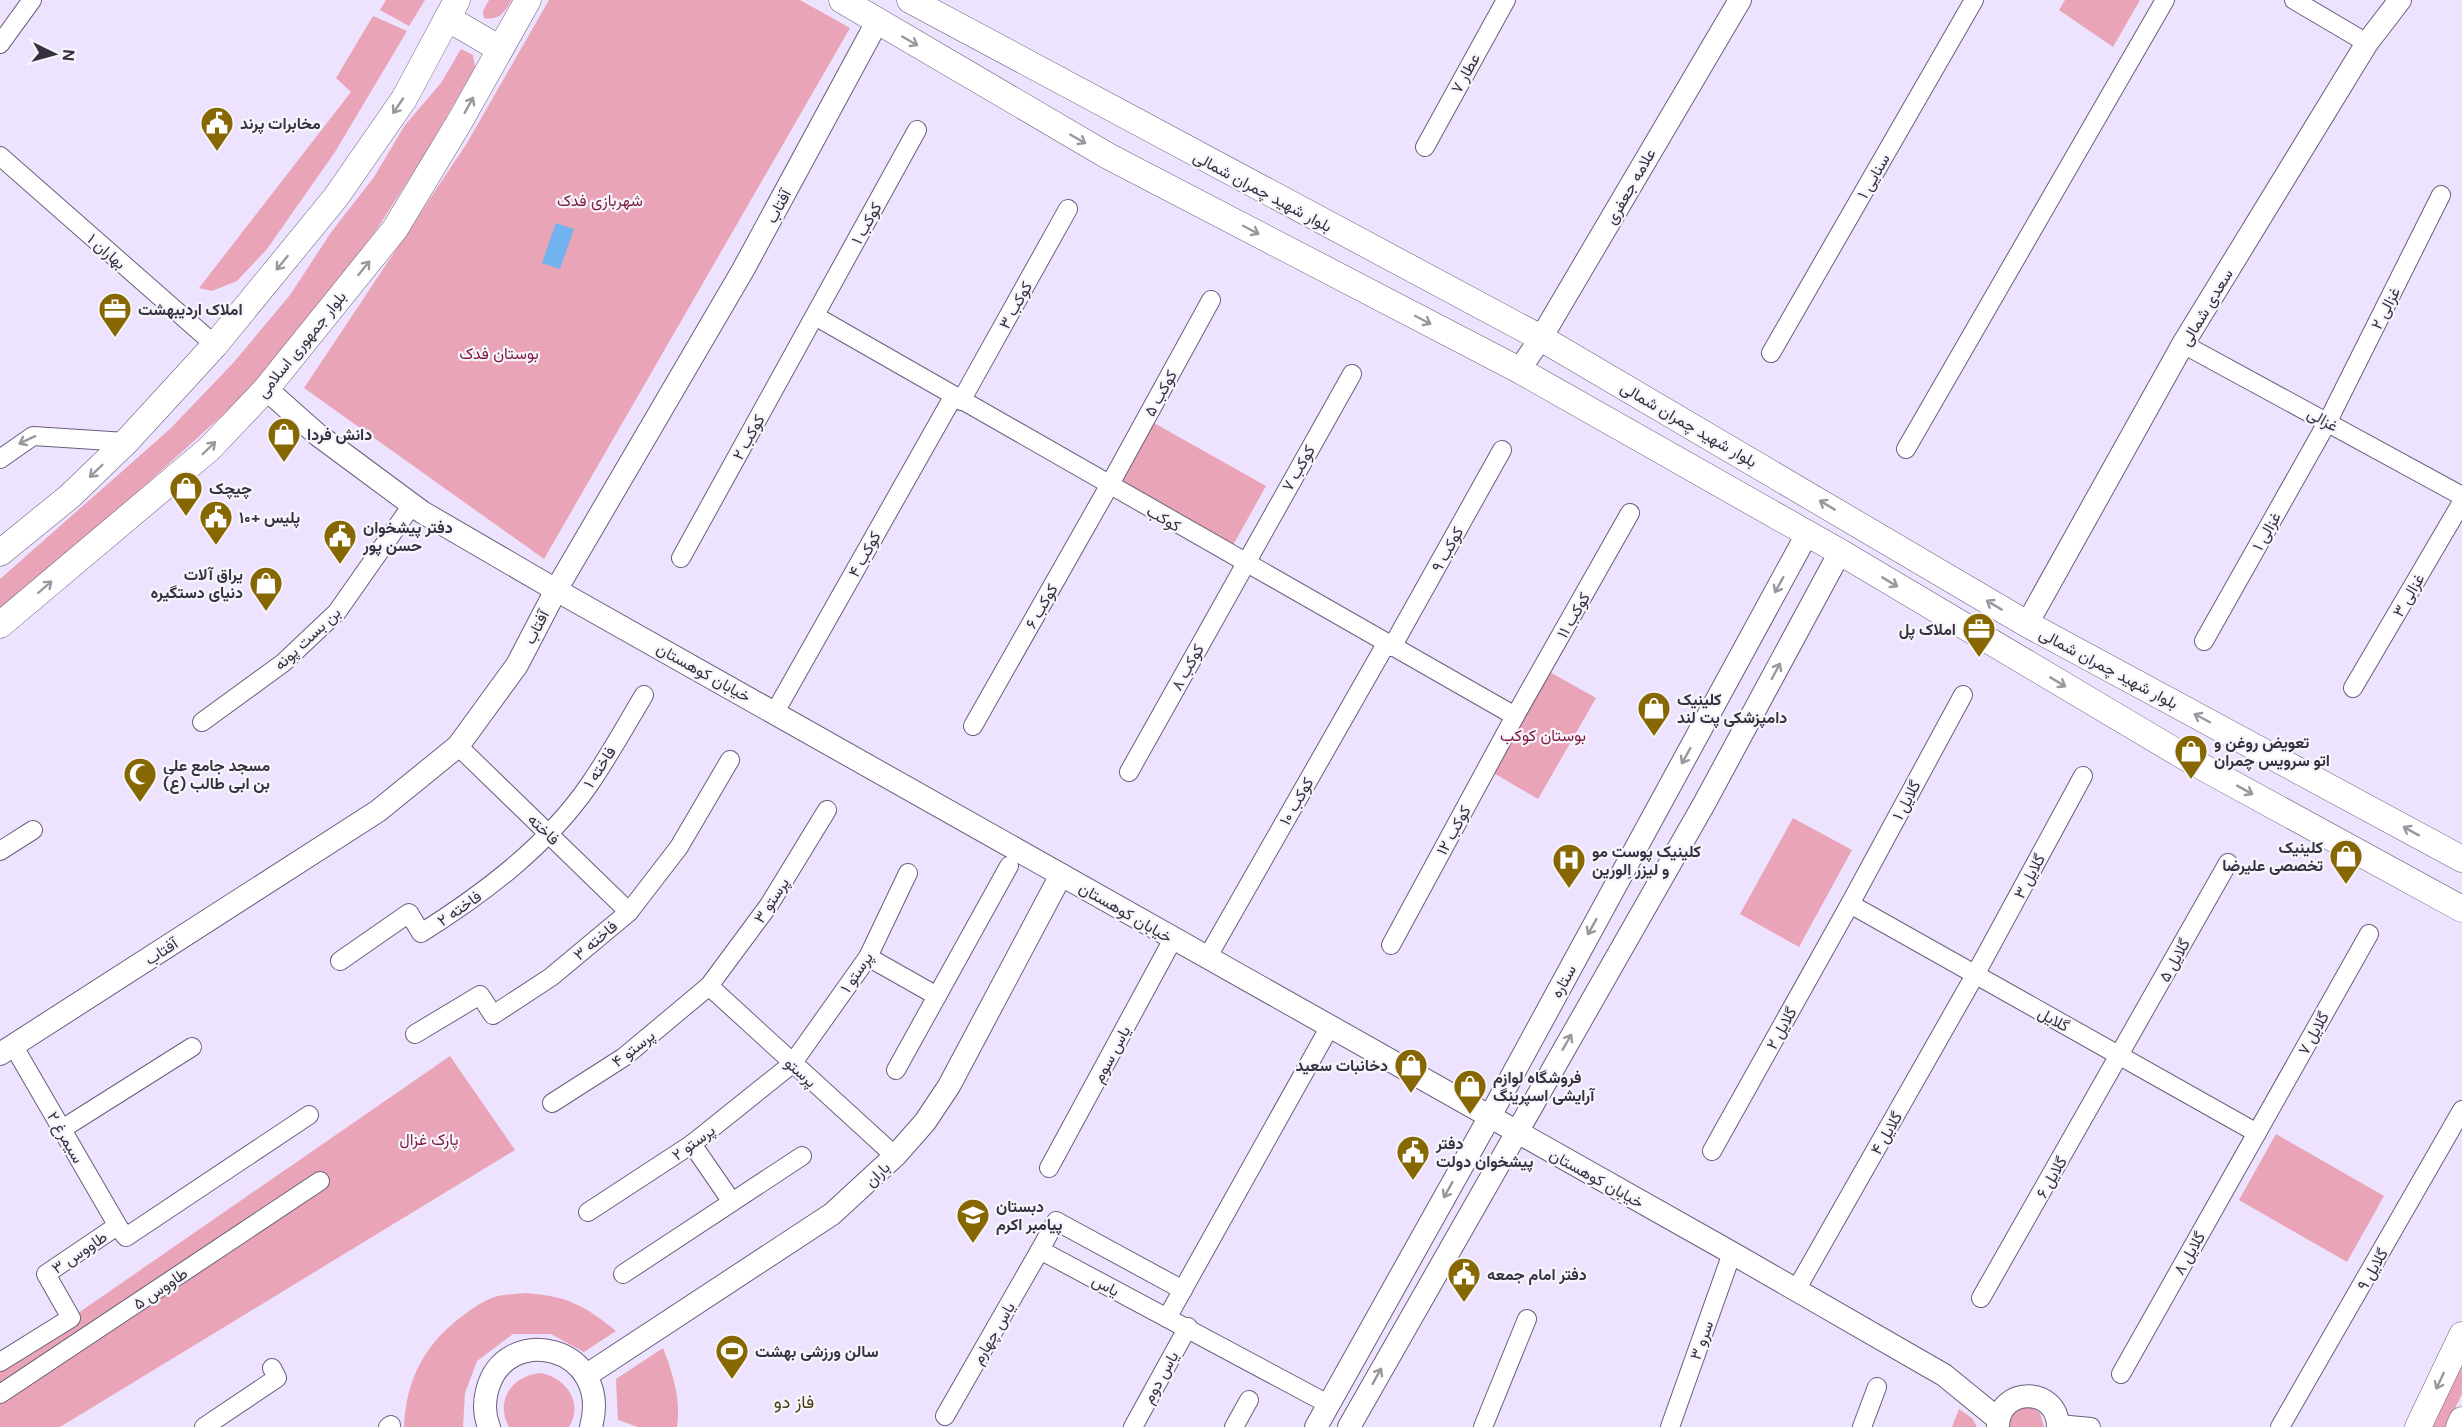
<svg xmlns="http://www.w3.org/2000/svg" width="2462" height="1427" font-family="'DM Sans',Vazirmatn,sans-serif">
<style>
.green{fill:#e9a4b7}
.water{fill:#70b3ee}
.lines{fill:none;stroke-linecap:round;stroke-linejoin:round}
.minor-casing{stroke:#6a5e7c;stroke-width:20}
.tertiary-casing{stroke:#6a5e7c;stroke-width:24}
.secondary-casing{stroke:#6a5e7c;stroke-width:27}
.minor{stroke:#fff;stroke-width:18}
.tertiary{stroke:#fff;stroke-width:22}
.secondary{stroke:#fff;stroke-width:26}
.oneway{stroke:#9a989e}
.labels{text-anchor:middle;stroke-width:4.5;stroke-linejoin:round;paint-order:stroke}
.street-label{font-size:16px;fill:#36313e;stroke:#f7f5fc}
.poi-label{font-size:16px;font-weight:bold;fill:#36313e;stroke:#f7f5fc;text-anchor:start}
.park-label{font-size:16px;fill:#7e1842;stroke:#f7f5fc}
.neighbourhood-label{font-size:18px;fill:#4d3d15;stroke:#f7f5fc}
</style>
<rect width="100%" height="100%" fill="#eee3ff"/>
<g class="green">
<polygon points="386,0 425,0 409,26 380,10"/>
<path d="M 489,0 L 512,0 C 504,12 500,21 484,18 L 483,11 Z"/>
<polygon points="549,0 800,0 850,28 544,559 304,388 467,143"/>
<polygon points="2065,0 2140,0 2113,47 2059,10"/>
<polygon points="373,16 407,31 335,152 267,249 237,281 212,291 199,288 351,92 336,78"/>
<polygon points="461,49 473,55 475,67 425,154 377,229 259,382 120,508 0,612 0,579 170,429 234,362 290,295 332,231 374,177 405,125 441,83"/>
<polygon points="1154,423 1266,486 1232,547 1120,484"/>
<polygon points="1548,671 1596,698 1538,799 1490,771"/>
<polygon points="1793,818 1852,850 1799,947 1740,914"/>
<polygon points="450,1056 515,1150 60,1427 0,1427 0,1362 71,1318"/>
<polygon points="2276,1134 2384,1196 2347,1262 2239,1200"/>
<path d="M 526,1293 C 567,1296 584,1305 616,1331 L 584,1352 L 551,1334 L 513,1334 L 477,1361 L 465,1393 L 463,1427 L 404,1427 C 406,1378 426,1342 465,1314 C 474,1307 487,1299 498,1296 C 507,1294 517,1294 526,1293 Z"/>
<path d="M 663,1348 C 673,1374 681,1399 677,1427 L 638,1427 L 618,1420 L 616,1379 Z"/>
<polygon points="2462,1358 2462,1394 2446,1427 2429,1427"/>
<path d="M 541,1373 C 566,1378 584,1403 569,1427 L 509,1427 C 494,1400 513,1375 541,1373 Z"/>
<polygon points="2030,1406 2040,1413 2044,1427 2006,1427 2012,1411"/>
<polygon points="1959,1409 1972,1418 1977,1427 1952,1427"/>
</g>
<polygon class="water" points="556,223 574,229 560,269 542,263"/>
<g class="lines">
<defs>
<g id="minor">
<polyline points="2294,0 2367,43"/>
<polyline points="0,44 32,0"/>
<polyline points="1425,147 1506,0"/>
<polyline points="0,156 215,345"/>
<polyline points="815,316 1515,716"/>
<polyline points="2183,344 2462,496"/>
<polyline points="1771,353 1974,0"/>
<polyline points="961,401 1068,209"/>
<polyline points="1906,449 2165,0"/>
<polyline points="0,459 33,436 126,442"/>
<polyline points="681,558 917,130"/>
<polyline points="2204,641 2328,421 2441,195"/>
<polyline points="1392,647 1502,450"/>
<polyline points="2353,688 2462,502"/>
<polyline points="775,712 953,397"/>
<polyline points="202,722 283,663 337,612 412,505"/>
<polyline points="973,726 1109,486 1211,300"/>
<polyline points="458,746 629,912"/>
<polyline points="1129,772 1352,374"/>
<polyline points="0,851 33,830"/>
<polyline points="1850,904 2257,1133"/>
<polyline points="1391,945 1515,716 1630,513"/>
<polyline points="868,957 937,996"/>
<polyline points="1207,958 1386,644"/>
<path d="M 340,961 L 409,913 L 421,933 C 483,894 547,846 589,785 C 609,756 626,725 644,695"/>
<polyline points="709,986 895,1156"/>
<polyline points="415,1034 480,995 493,1015 551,977 629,912 679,847 730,760"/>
<polyline points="13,1045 119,1228 126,1237 309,1115"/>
<polyline points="896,1070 1009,866"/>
<polyline points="552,1103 624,1057 709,986 769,905 827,810"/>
<polyline points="62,1129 192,1047"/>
<polyline points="692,1144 732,1202"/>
<polyline points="1712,1151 1850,904 1963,695"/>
<polyline points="1049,1168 1173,939"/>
<polyline points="588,1212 692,1144 792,1064 868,957 908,873"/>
<polyline points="623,1274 802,1156"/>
<polyline points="1183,1290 1056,1221 1040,1250 1328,1404"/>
<polyline points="1796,1290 1975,975 2083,776"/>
<polyline points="1981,1298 2228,863"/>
<polyline points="1167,1318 1329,1028"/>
<polyline points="0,1362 71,1318 46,1274 117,1226 119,1228"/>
<polyline points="2121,1374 2369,934"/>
<polyline points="0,1394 320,1181"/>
<polyline points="945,1416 1040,1250"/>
<polyline points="2058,1424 2091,1427"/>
<polyline points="204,1427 277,1378 272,1368"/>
<polyline points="388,1427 391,1425"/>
<polyline points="1133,1427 1188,1327"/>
<polyline points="1234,1427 1249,1400"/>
<polyline points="1483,1427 1527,1319"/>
<polyline points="1670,1427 1732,1253"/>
<polyline points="1862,1427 1877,1387"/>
<polyline points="2280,1427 2462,1110"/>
</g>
<g id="tertiary">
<polyline points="1519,370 1541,338 1740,0"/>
<polyline points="266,389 318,435 422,512 556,590 1732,1253 1944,1375 1998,1419"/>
<polyline points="2027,624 2183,344 2367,43 2400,0"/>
<polyline points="0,1054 378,811 458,746 517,665 556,590 743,270 877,22"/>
<polyline points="587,1375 832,1214 895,1156 925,1122 949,1086 1061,875"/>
<path d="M 489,1427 C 484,1415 484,1403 487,1391 C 504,1321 613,1345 591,1427"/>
<polyline points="1316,1427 1489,1118 1807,534"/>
<polyline points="1349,1427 1704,804 1840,552"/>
<path d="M 1998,1427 C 1998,1386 2058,1386 2058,1427"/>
</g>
<g id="secondary">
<polyline points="842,0 1108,156 1519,370 1840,552 2195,763 2462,909"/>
<polyline points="910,0 1541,338 2027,624 2462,859"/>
<polyline points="447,18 500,49"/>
<polyline points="0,553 70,496 126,442 215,345 336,197 404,99 457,0"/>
<polyline points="0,625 209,449 266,389 395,229 460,121 528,0"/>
<polyline points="2418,1427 2462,1335"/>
<polyline points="2459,1427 2462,1420"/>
</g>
</defs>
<use href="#minor" class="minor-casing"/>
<use href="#tertiary" class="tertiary-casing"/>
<use href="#secondary" class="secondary-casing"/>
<use href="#minor" class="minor"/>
<use href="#tertiary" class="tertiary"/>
<use href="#secondary" class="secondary"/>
</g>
<defs><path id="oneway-shaft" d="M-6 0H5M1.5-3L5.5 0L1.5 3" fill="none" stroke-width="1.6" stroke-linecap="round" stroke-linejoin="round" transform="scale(1.5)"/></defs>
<g class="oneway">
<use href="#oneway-shaft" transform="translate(910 41) rotate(30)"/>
<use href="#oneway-shaft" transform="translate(469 105) rotate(-61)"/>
<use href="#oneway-shaft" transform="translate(398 106) rotate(124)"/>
<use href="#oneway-shaft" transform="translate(1078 139) rotate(30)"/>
<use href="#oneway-shaft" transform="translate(1251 230) rotate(28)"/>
<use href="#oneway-shaft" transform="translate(282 263) rotate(129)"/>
<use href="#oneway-shaft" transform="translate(364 268) rotate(-51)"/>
<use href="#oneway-shaft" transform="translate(1423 320) rotate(28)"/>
<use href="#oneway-shaft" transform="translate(27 440) rotate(155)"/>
<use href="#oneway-shaft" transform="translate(209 448) rotate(-44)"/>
<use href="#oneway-shaft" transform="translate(96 471) rotate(136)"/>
<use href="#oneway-shaft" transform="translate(1827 505) rotate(-149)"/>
<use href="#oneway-shaft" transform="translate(1890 582) rotate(31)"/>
<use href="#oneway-shaft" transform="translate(1779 585) rotate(119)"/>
<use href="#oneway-shaft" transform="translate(45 587) rotate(-41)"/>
<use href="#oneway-shaft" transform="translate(1994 605) rotate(-149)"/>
<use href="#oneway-shaft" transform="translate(1776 671) rotate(-62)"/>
<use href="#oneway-shaft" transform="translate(2058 682) rotate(31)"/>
<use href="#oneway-shaft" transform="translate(2202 718) rotate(-152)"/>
<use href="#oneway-shaft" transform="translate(1686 756) rotate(119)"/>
<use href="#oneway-shaft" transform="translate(2245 790) rotate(29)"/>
<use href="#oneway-shaft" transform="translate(2411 831) rotate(-151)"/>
<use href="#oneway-shaft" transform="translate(1592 927) rotate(119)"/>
<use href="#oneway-shaft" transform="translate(1567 1042) rotate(-60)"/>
<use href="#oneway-shaft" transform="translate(1448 1190) rotate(119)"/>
<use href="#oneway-shaft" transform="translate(1377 1376) rotate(-61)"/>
<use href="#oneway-shaft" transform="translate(2440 1381) rotate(115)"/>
</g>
<defs>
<symbol id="civic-pin" viewBox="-11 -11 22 30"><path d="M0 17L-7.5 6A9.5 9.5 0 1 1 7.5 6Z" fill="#876702" stroke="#f7f5fc"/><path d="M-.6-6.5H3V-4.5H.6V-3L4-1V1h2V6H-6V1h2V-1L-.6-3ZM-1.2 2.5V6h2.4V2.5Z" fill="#fff"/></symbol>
<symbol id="office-pin" viewBox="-11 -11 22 30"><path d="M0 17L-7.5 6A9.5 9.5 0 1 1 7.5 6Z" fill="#876702" stroke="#f7f5fc"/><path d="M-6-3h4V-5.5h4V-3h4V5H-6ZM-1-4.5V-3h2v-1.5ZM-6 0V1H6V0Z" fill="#fff"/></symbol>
<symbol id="shop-pin" viewBox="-11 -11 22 30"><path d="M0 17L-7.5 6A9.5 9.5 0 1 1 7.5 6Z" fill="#876702" stroke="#f7f5fc"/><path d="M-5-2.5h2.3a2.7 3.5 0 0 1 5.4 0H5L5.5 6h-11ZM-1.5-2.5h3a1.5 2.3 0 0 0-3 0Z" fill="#fff"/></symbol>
<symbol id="mosque-pin" viewBox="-11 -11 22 30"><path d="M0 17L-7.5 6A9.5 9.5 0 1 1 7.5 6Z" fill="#876702" stroke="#f7f5fc"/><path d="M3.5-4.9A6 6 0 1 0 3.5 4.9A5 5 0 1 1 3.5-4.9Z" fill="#fff"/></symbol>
<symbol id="hospital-pin" viewBox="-11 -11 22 30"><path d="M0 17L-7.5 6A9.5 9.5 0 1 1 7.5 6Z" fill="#876702" stroke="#f7f5fc"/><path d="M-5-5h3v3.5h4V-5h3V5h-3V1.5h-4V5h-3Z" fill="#fff"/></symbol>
<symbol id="school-pin" viewBox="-11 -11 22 30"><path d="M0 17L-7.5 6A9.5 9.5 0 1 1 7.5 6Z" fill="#876702" stroke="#f7f5fc"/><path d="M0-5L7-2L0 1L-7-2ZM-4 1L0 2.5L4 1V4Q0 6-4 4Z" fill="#fff"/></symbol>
<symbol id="stadium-pin" viewBox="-11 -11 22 30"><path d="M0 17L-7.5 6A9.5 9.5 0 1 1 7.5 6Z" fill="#876702" stroke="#f7f5fc"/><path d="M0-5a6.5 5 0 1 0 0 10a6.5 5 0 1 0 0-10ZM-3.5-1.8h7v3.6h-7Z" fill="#fff"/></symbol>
</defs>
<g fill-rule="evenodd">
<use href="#civic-pin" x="198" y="104" width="38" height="52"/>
<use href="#office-pin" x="96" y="290" width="38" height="52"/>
<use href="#shop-pin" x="265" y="415" width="38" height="52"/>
<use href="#shop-pin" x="167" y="469" width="38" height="52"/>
<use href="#civic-pin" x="197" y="498" width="38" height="52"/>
<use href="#civic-pin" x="321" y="517" width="38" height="52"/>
<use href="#shop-pin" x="247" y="564" width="38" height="52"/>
<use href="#office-pin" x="1960" y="610" width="38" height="52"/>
<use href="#shop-pin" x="1635" y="689" width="38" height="52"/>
<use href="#shop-pin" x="2172" y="732" width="38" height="52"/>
<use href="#mosque-pin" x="121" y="755" width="38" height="52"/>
<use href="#shop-pin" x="2327" y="837" width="38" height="52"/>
<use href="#hospital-pin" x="1550" y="841" width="38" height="52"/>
<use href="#shop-pin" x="1392" y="1046" width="38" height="52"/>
<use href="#shop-pin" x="1451" y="1067" width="38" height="52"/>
<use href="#civic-pin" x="1394" y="1133" width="38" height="52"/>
<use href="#school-pin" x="954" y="1196" width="38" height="52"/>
<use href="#civic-pin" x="1445" y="1255" width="38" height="52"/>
<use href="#stadium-pin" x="713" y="1332" width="38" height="52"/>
</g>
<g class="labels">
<g class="street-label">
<text transform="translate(1465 73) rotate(-61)" y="6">عطار ۷</text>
<text transform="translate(1873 176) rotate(-60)" y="6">سنایی ۱</text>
<text transform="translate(1630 186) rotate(-60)" y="6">علامه جعفری</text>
<text transform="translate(1263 191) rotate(28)" y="6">بلوار شهید چمران شمالی</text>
<text transform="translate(778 206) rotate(-62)" y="6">آفتاب</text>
<text transform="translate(866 223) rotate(-61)" y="6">کوکب ۱</text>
<text transform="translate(107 251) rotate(41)" y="6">بهاران ۱</text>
<text transform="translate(1015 305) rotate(-61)" y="6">کوکب ۳</text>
<text transform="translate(2206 307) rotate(-59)" y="6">سعدی شمالی</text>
<text transform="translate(2385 308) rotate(-63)" y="6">غزالی ۲</text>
<text transform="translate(301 344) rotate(-51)" y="6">بلوار جمهوری اسلامی</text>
<text transform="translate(1160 393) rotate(-61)" y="6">کوکب ۵</text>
<text transform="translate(2323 419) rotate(29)" y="6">غزالی</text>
<text transform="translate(1689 424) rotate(30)" y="6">بلوار شهید چمران شمالی</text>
<text transform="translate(748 437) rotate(-61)" y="6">کوکب ۲</text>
<text transform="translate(1298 468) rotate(-60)" y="6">کوکب ۷</text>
<text transform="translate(1164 518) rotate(30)" y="6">کوکب</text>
<text transform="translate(2266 531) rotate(-61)" y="6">غزالی ۱</text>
<text transform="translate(1447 549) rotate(-61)" y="6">کوکب ۹</text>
<text transform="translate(864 554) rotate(-61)" y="6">کوکب ۴</text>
<text transform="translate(2408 595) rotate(-60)" y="6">غزالی ۳</text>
<text transform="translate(1041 606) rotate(-60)" y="6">کوکب ۶</text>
<text transform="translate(1573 615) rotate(-60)" y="6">کوکب ۱۱</text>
<text transform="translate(536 627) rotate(-63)" y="6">آفتاب</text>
<text transform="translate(307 638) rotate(-43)" y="6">بن بست پونه</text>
<text transform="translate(1187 667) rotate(-61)" y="6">کوکب ۸</text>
<text transform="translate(2109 668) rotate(28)" y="6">بلوار شهید چمران شمالی</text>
<text transform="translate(704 672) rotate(29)" y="6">خیابان کوهستان</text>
<text transform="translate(599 767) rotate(-57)" y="6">فاخته ۱</text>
<text transform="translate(1906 800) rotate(-62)" y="6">گلایل ۱</text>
<text transform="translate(1296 801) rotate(-60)" y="6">کوکب ۱۰</text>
<text transform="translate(544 829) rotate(44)" y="6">فاخته</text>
<text transform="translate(1453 830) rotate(-61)" y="6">کوکب ۱۲</text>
<text transform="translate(2029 876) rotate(-62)" y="6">گلایل ۳</text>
<text transform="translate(771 900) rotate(-57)" y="6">پرستو ۳</text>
<text transform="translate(459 908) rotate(-35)" y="6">فاخته ۲</text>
<text transform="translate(1126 912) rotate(30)" y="6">خیابان کوهستان</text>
<text transform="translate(595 940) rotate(-40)" y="6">فاخته ۳</text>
<text transform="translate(161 951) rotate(-33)" y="6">آفتاب</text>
<text transform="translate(2174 960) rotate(-61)" y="6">گلایل ۵</text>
<text transform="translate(856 972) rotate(-56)" y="6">پرستو ۱</text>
<text transform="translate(1563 981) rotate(-61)" y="6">ستاره</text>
<text transform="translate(2054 1019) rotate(29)" y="6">گلایل</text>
<text transform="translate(1781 1028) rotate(-61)" y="6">گلایل ۲</text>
<text transform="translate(2313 1033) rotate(-61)" y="6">گلایل ۷</text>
<text transform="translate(633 1048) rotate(-38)" y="6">پرستو ۴</text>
<text transform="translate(1111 1054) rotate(-62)" y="6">یاس سوم</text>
<text transform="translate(801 1072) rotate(42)" y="6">پرستو</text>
<text transform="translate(1886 1133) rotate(-60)" y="6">گلایل ۴</text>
<text transform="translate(66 1137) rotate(60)" y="6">سیمرغ ۲</text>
<text transform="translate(693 1142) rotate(-36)" y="6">پرستو ۲</text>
<text transform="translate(877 1174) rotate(-45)" y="6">باران</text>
<text transform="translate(2051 1177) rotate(-60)" y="6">گلایل ۶</text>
<text transform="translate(1597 1178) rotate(29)" y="6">خیابان کوهستان</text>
<text transform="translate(79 1252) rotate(-34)" y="6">طاووس ۳</text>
<text transform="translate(2189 1253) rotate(-60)" y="6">گلایل ۸</text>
<text transform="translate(2372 1269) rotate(-60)" y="6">گلایل ۹</text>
<text transform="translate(1106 1285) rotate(28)" y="6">یاس</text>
<text transform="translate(160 1288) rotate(-34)" y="6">طاووس ۵</text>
<text transform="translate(993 1333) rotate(-60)" y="6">یاس چهارم</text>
<text transform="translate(1701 1340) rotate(-70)" y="6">سرو ۳</text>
<text transform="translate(1160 1377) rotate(-61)" y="6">یاس دوم</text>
</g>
<g class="poi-label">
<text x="240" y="129">مخابرات پرند</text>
<text x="138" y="315">املاک اردیبهشت</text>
<text x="307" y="440">دانش فردا</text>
<text x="209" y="494">چیچک</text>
<text x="239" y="523">پلیس +۱۰</text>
<text x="363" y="533">دفتر پیشخوان<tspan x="363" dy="18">حسن پور</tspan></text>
<text x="243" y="580" text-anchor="end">یراق آلات<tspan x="243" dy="18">دنیای دستگیره</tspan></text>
<text x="1956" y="635" text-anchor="end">املاک پل</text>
<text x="1677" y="705">کلینیک<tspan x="1677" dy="18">دامپزشکی پت لند</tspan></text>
<text x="2214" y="748">تعویض روغن و<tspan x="2214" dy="18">اتو سرویس چمران</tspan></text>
<text x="163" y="771">مسجد جامع علی<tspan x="163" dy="18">بن ابی طالب (ع)</tspan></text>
<text x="2323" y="853" text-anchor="end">کلینیک<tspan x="2323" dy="18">تخصصی علیرضا</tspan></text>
<text x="1592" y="857">کلینیک پوست مو<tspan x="1592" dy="18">و لیزر اِلورین</tspan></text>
<text x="1388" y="1071" text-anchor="end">دخانبات سعید</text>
<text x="1493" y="1083">فروشگاه لوازم<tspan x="1493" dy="18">آرایشی اسپرینگ</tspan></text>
<text x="1436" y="1149">دفتر<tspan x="1436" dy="18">پیشخوان دولت</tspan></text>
<text x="996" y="1212">دبستان<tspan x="996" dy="18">پیامبر اکرم</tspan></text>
<text x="1487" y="1280">دفتر امام جمعه</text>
<text x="755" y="1357">سالن ورزشی بهشت</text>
</g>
<g class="park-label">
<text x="600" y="206">شهربازی فدک</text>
<text x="499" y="359">بوستان فدک</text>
<text x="1543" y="741">بوستان کوکب</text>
<text x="429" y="1145">پارک غزال</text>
</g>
<g class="neighbourhood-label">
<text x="794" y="1408">فاز دو</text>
</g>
</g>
<g transform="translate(54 54) rotate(95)" stroke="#f7f5fc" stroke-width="4.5" paint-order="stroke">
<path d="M0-4.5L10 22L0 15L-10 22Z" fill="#36313e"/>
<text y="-9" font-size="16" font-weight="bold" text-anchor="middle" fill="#36313e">N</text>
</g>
</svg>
